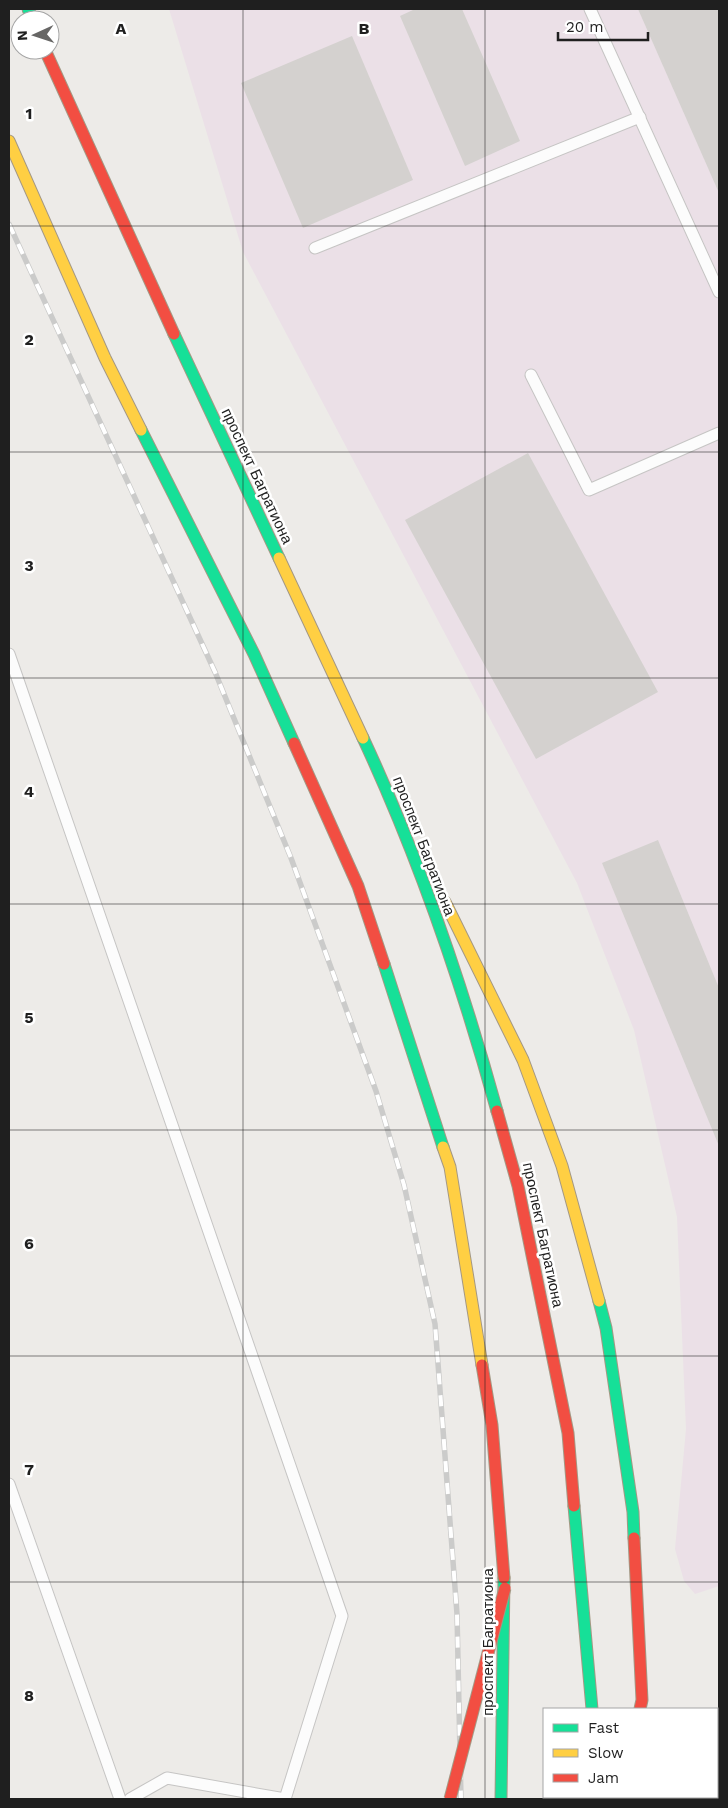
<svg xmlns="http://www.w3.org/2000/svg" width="728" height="1808" font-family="'Work Sans',sans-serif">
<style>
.industrial{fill:#ebe0e7}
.building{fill:#d4d1cf}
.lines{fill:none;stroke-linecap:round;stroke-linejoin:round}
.lane-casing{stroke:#c6c5c4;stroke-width:13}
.fast-casing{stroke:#a49884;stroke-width:13}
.slow-casing{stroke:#a49884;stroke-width:13}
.jam-casing{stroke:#a49884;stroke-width:13}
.lane{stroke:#fcfcfc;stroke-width:11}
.fast{stroke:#16e098;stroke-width:11}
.slow{stroke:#ffcf43;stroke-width:11}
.jam{stroke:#f24e42;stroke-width:11}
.rail-casing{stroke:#cbcbca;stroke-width:5.5}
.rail{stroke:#fff;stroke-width:4;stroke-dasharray:11;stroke-linecap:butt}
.jam-bridge-casing{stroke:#a49884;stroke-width:13;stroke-linecap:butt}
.jam-bridge{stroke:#f24e42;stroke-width:11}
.grid{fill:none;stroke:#1f1f1f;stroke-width:1;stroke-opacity:0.55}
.labels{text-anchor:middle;stroke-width:5;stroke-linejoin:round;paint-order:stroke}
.street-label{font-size:15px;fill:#1f1f1f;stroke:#fff}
.grid-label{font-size:16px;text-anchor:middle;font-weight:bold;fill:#1f1f1f;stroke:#fff;stroke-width:5;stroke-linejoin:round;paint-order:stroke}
</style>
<rect width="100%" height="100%" fill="#edebe8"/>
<polygon class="industrial" points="169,9 719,9 719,1586 695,1594 684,1581 675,1549 686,1429 677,1217 634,1030 577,883 243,252"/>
<g class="building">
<polygon points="415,9 462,9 520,141 465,166 400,16"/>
<polygon points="638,9 719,9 719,193"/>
<polygon points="352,36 413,180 303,228 241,83"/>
<polygon points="528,453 658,692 536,759 405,520"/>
<polygon points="658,840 719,988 719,1146 602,863"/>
</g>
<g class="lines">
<defs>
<g id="lane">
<polyline points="590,9 719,292"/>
<polyline points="315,248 640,117"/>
<polyline points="531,375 589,490 719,433"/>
<polyline points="9,654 342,1616 285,1799"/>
<polyline points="9,1484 120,1799"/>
<polyline points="130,1799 167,1778 285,1799"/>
</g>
<g id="fast">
<polyline points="28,9 33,20"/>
<polyline points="174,334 279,558"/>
<polyline points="141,430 254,654 294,743"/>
<path d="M 363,738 C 419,858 462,984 497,1111"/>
<polyline points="384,964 443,1147"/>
<polyline points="599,1301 606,1328 633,1512 634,1538"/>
<polyline points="574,1506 592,1709"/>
<polyline points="501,1799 504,1578"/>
</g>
<g id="slow">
<polyline points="9,141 105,358 141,430"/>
<polyline points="279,558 363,738"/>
<polyline points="445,902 523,1060 562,1166 599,1301"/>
<polyline points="443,1147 450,1167 482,1365"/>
<polyline points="591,1797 591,1799"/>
</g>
<g id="jam">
<polyline points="45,50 174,334"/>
<polyline points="294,743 358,886 384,964"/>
<polyline points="497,1111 518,1186 568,1433 574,1506"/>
<polyline points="482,1365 492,1425 504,1578"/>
<polyline points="634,1538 642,1700 640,1709"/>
<polyline points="627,1797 627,1799"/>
</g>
</defs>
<use href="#lane" class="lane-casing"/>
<use href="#fast" class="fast-casing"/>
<use href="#slow" class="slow-casing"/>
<use href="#jam" class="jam-casing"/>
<use href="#lane" class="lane"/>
<use href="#fast" class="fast"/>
<use href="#slow" class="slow"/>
<use href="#jam" class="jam"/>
<defs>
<polyline id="rail" points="9,224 215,672 291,858 376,1091 404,1185 435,1324 457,1614 461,1799"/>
</defs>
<use href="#rail" class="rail-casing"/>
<use href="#rail" class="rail"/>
<defs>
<polyline id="jam-bridge" points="450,1799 505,1588"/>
</defs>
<use href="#jam-bridge" class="jam-bridge-casing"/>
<use href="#jam-bridge" class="jam-bridge"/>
</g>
<path class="grid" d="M 243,9 L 243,1799M 485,9 L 485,1799M 9,226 L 719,226M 9,452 L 719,452M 9,678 L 719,678M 9,904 L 719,904M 9,1130 L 719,1130M 9,1356 L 719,1356M 9,1582 L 719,1582"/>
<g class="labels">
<g class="street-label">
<text transform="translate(257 476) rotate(65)" y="5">проспект Багратиона</text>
<text transform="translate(424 846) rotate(69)" y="5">проспект Багратиона</text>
<text transform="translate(543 1235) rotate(78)" y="5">проспект Багратиона</text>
<text transform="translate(488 1642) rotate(-90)" y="5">проспект Багратиона</text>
</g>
</g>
<g class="grid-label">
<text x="121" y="34">A</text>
<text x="364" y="34">B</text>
<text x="29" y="119">1</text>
<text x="29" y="345">2</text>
<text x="29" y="571">3</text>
<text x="29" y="797">4</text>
<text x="29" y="1023">5</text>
<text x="29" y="1249">6</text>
<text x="29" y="1475">7</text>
<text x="29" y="1701">8</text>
</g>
<rect width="728" height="1808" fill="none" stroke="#1f1f1f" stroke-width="20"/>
<rect x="543" y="1708" width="175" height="90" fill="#ffffff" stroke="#a5a5a5"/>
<rect x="553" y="1724" width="25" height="8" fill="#16e098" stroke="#a5a5a5"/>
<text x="588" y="1733" font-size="15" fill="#1f1f1f">Fast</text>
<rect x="553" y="1749" width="25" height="8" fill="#ffcf43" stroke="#a5a5a5"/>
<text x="588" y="1758" font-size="15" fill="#1f1f1f">Slow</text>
<rect x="553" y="1774" width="25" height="8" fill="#f24e42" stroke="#a5a5a5"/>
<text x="588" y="1783" font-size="15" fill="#1f1f1f">Jam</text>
<g transform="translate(35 35) rotate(267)"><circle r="24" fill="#ffffff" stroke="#a5a5a5"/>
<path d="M0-4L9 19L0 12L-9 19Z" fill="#676665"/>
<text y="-8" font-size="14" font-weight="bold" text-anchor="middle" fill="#1f1f1f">N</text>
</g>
<path d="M558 32v8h90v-8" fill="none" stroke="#1f1f1f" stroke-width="2.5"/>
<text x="566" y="32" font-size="15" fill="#1f1f1f" stroke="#ffffff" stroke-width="4" paint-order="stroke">20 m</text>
</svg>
